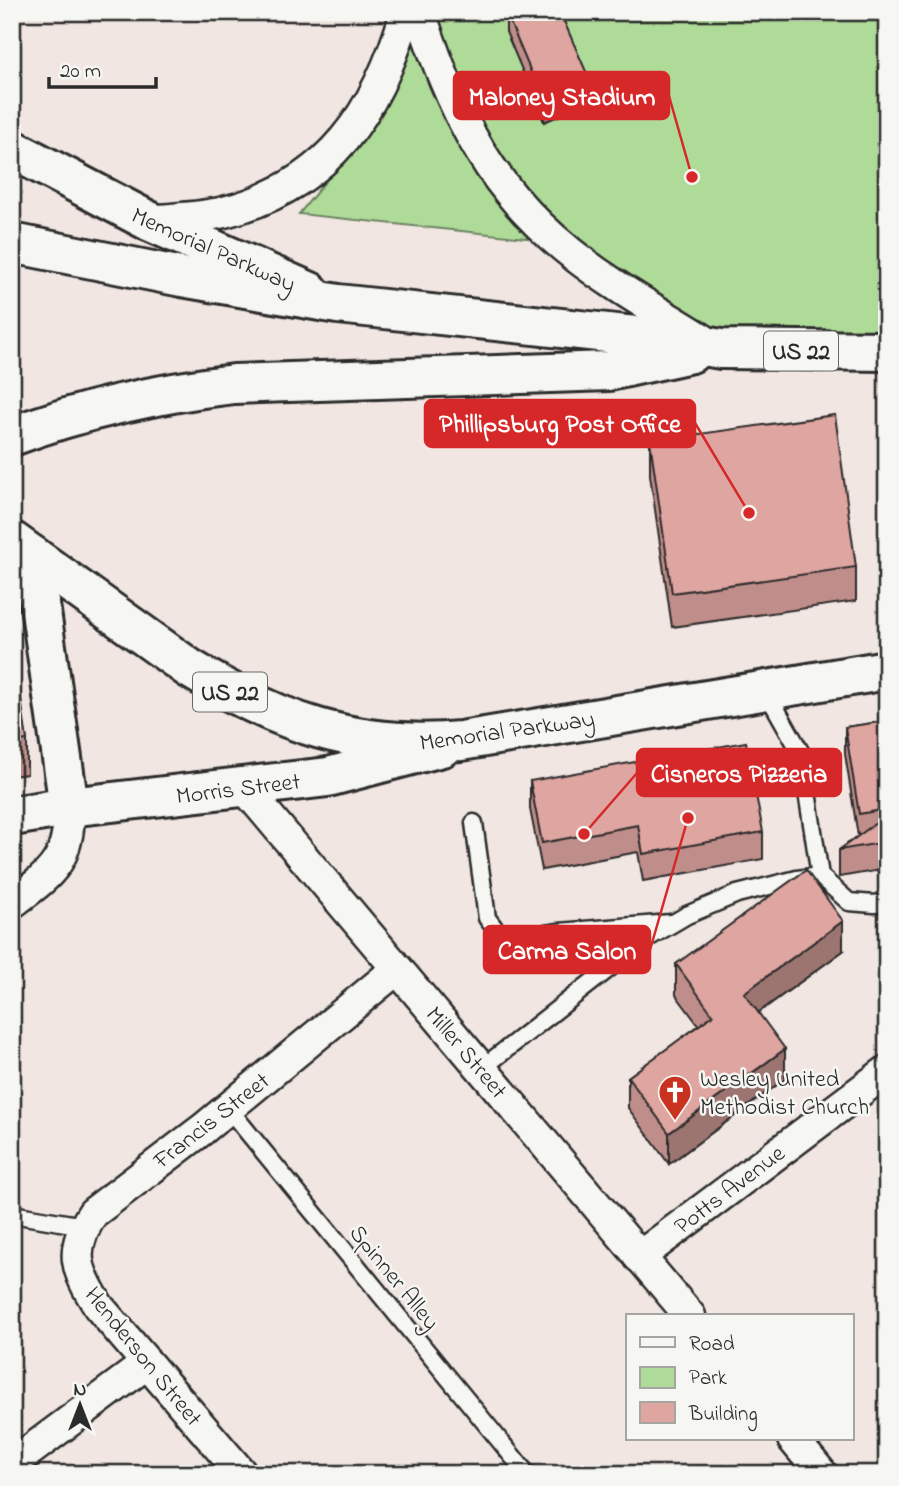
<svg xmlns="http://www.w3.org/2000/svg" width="899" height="1486" font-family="'Indie Flower',sans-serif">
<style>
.green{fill:#afdb99;stroke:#6d8362;stroke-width:2}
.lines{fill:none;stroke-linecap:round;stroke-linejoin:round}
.service-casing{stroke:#2b2b2b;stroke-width:21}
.minor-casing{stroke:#2b2b2b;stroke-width:35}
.tertiary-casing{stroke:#2b2b2b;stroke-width:44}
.primary-casing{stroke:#2b2b2b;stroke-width:44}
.trunk-casing{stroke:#2b2b2b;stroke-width:44}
.service{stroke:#f6f6f2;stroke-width:16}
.minor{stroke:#f6f6f2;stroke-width:30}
.tertiary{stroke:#f6f6f2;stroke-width:38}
.primary{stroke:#f6f6f2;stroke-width:38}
.trunk{stroke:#f6f6f2;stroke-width:38}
.wall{fill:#c08e8a;stroke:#2b2b2b;stroke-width:2}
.shaded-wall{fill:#9c7471;stroke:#2b2b2b;stroke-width:2}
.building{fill:#dfa5a1;stroke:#2b2b2b;stroke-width:2}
.labels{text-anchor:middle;stroke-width:5;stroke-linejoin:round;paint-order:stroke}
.shield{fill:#f6f6f2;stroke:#686867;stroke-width:2}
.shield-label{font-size:23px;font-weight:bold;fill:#2b2b2b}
.street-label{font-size:24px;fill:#2b2b2b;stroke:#f6f6f2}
.poi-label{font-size:24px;fill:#2b2b2b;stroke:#f6f6f2;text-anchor:start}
.leader{fill:none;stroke:#d62828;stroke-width:2.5}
.callout-dot{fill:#d62828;stroke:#f6f6f2;stroke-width:2.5}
.callout{fill:#d62828;stroke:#d62828;stroke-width:2.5}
.callout-label{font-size:26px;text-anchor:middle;font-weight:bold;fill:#fff}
</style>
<rect width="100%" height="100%" fill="#f1e6e2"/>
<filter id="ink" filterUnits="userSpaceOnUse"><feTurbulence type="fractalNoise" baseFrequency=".0143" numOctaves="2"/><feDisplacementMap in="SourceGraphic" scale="14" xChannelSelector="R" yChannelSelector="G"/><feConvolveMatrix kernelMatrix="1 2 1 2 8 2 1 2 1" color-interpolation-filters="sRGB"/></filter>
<g filter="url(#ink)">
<polygon class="green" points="420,12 887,12 887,351 721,349 555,241 299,214 365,132"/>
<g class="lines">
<defs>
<g id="service">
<polyline points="766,691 801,753 820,876 849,902 874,904 887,902"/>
<polyline points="474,823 487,918 496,930 509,937 525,937 559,932 671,923"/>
<polyline points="481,1069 648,938 687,915 737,894 797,879 820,876"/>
<polyline points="228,1108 527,1474"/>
<polyline points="12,1214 84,1226"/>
</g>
<g id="minor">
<path d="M 420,12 C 460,135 503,212 614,284 C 645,305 678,323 710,344"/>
<path d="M 149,221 C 174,218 200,218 224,212 C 329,186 378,111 406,12"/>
<polyline points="244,787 690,1316"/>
<path d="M 12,903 C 52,873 70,861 69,807"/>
<polyline points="639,1257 887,1071"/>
<polyline points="793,1439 822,1474"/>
<polyline points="12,1464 146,1364"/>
<path d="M 242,1474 L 99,1307 C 76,1270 68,1251 93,1213 L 203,1129 L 397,969"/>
</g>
<polyline id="tertiary" points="12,816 69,807 328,777 442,747"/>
<polyline id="primary" points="12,149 149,221 310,292"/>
<g id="trunk">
<polyline points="12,243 182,277 338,304 663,339 721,349 887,351"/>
<path d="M 12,436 C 85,409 158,393 234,384 L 609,371 L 691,353"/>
<path d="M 12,541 L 189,668 C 279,723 355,750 461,741 L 887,670"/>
<polyline points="33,556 69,807"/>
</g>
</defs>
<use href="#service" class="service-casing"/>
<use href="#minor" class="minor-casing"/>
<use href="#tertiary" class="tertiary-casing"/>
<use href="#primary" class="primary-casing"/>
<use href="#trunk" class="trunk-casing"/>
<use href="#service" class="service"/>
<use href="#minor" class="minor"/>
<use href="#tertiary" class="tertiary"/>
<use href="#primary" class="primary"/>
<use href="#trunk" class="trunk"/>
</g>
<g class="wall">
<polygon points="506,13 591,102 544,122 506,32"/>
<polygon points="650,441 856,567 856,601 672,627 650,475"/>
<polygon points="12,658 27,740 27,774 12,776"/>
<polygon points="887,721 887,869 839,877 839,850 858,836 845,754 845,727"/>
<polygon points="530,781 763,832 763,859 643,881 638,852 542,870 530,809"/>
<polygon points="843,951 758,1013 785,1079 669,1164 628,1108 628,1077 699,1026 676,995 676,964"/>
</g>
<g class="shaded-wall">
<polygon points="591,83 591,102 544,122 544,103"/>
<polygon points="843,921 843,951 744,1023 744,993"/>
<polygon points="785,1049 785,1079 669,1164 669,1133"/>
</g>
<g class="building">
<polygon points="508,12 560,12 591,83 544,103 506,13"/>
<polygon points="835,415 856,567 672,593 650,441"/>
<polygon points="12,658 15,658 27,740 12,742"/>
<polygon points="887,721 887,809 859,814 845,727"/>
<polygon points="746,742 763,832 643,854 638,825 542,843 530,781"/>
<polygon points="887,815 887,842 839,850"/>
<polygon points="806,870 843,921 744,993 785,1049 669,1133 628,1077 713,1015 676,964"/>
</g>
</g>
<defs>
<symbol id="church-pin" viewBox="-11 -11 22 30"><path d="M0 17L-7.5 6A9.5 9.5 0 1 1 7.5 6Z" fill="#c8321e" stroke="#f6f6f2"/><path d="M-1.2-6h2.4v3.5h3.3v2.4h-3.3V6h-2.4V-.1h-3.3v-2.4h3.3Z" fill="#fff"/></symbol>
</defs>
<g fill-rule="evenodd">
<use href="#church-pin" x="656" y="1073" width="38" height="52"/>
</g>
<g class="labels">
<g class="shield">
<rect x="764" y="331.5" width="74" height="39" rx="5"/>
<rect x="193" y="672.5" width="74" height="39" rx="5"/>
</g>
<g class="shield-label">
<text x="801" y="359">US 22</text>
<text x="230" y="700">US 22</text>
</g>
<g class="street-label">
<text transform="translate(214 249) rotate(24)" y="8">Memorial Parkway</text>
<text transform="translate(507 730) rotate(-8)" y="8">Memorial Parkway</text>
<text transform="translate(238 788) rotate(-7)" y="8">Morris Street</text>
<text transform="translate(467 1052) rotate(50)" y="8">Miller Street</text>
<text transform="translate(211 1120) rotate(-38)" y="8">Francis Street</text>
<text transform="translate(729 1189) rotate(-37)" y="8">Potts Avenue</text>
<text transform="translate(395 1277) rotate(51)" y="8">Spinner Alley</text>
<text transform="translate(144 1356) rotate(51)" y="8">Henderson Street</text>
</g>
<g class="poi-label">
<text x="700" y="1086">Wesley United<tspan x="700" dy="28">Methodist Church</tspan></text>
</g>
</g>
<path class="leader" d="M692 177L669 96M749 513L695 423M584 834L637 773M688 818L650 950"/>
<g class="callout-dot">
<circle cx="692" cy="177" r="7"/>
<circle cx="749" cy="513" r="7"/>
<circle cx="584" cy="834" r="7"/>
<circle cx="688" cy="818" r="7"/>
</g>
<g class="callout">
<rect x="454" y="72" width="215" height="47" rx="7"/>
<rect x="425" y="400" width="270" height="47" rx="7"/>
<rect x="637" y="749" width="204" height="47" rx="7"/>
<rect x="484" y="926" width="166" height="47" rx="7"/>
</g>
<g class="callout-label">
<text x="562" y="105">Maloney Stadium</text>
<text x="560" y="432">Phillipsburg Post Office</text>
<text x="739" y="782">Cisneros Pizzeria</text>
<text x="567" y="959">Carma Salon</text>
</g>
<rect width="899" height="1486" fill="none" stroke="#f6f6f2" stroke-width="42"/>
<rect x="21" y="21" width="857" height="1444" fill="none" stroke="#2b2b2b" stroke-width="2.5" filter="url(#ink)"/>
<rect x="626" y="1314" width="228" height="126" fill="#f6f6f2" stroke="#a5a5a2" stroke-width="2"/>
<rect x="640" y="1337" width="35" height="10" fill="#f6f6f2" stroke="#a5a5a2" stroke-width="2"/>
<text x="689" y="1350" font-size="21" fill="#2b2b2b">Road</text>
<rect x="640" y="1367" width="35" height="21" fill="#afdb99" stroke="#a5a5a2" stroke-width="2"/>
<text x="689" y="1384" font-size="21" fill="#2b2b2b">Park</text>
<rect x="640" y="1402" width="35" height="21" fill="#dfa5a1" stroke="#a5a5a2" stroke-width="2"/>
<text x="689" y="1420" font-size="21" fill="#2b2b2b">Building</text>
<g transform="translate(80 1405)" stroke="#f6f6f2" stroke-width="5" paint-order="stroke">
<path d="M0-5L12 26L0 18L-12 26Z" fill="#2b2b2b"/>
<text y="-10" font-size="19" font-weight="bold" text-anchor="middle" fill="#2b2b2b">N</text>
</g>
<path d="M49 77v10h107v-10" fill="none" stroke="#2b2b2b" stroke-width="3.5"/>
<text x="60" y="77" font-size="21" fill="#2b2b2b" stroke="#f6f6f2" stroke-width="5" paint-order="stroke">20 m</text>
</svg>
